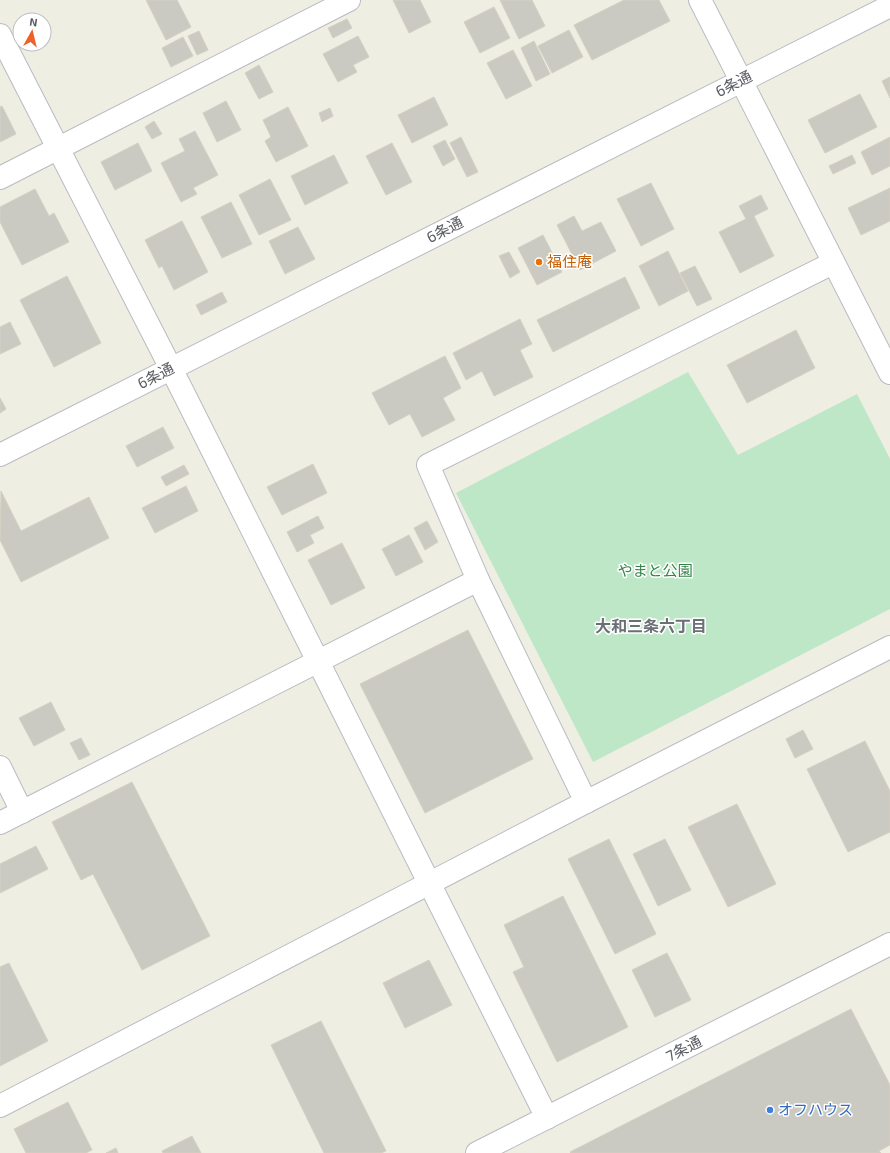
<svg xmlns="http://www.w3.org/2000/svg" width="890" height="1153" font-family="'Exo 2','Noto Sans JP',sans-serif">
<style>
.green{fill:#bee7c7}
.building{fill:#cbcac2;stroke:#d3d1c1}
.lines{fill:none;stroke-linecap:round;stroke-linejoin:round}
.minor-casing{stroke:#babbc2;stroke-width:24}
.tertiary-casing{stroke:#babbc2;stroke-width:24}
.minor{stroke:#fff;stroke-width:22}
.tertiary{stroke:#fff;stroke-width:22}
.food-dot{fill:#e8710a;stroke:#fff;stroke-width:1.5}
.shop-dot{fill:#3f7fe0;stroke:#fff;stroke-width:1.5}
.labels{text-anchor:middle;stroke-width:3;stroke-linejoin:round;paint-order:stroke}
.street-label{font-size:15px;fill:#5b5d64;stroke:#fff}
.food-label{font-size:15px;fill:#c56008;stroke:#fff;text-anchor:start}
.park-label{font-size:15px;fill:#328447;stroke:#fff}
.shop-label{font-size:15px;fill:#366cbe;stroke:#fff;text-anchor:start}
.neighbourhood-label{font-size:16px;font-weight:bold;fill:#6c6f76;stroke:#fff}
</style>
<rect width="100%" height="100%" fill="#eeeee3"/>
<polygon class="green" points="688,372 738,455 857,394 890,459 890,609 593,762 456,493"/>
<g class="building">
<polygon points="146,0 177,0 191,27 166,40"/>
<polygon points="393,0 420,0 431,22 409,33"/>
<polygon points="500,0 532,0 545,26 519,39"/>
<polygon points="624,0 659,0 670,21 592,60 574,25"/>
<polygon points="494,7 510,38 480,53 464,22"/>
<polygon points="347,19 352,28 333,38 328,28"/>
<polygon points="569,30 583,57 552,73 538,46"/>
<polygon points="199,31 208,50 197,55 188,36"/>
<polygon points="358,36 369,57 353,65 357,72 338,82 323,54"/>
<polygon points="183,37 193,56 171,67 162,48"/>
<polygon points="534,41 550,74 536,81 521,48"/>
<polygon points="513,50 532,86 506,99 487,63"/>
<polygon points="259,65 273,92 259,99 245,73"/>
<polygon points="890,77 890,98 882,81"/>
<polygon points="860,94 877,127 825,153 808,120"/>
<polygon points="434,97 448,125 412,143 398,115"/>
<polygon points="226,101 241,130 217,142 203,113"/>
<polygon points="2,106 16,134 0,142 0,107"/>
<polygon points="288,107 308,146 276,162 265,141 271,137 263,120"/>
<polygon points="330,108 333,116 322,122 319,113"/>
<polygon points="154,121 162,134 152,139 145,127"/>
<polygon points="195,131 218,175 193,188 197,194 181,202 161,163 185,151 179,139"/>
<polygon points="461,137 478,172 467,177 450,143"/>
<polygon points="890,137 890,166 872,175 861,152"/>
<polygon points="445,140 455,159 443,166 433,146"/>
<polygon points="138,143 152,171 115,190 101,162"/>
<polygon points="392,143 412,182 386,195 366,156"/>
<polygon points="334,155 348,183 305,205 291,176"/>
<polygon points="852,155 856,163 833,174 829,166"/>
<polygon points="270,179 291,220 259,235 239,195"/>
<polygon points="651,183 674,229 641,246 617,199"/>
<polygon points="890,188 890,221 861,235 848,208"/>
<polygon points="35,189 49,216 54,213 69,242 22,265 0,222 0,207"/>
<polygon points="761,195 768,209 754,216 774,256 740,273 719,232 746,219 739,206"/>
<polygon points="231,202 252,244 222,258 201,217"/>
<polygon points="574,216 582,231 601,222 616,251 580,270 557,225"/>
<polygon points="182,221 208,272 174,290 162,266 159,268 145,240"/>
<polygon points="298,227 315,259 285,274 269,241"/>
<polygon points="543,235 562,272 537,285 518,248"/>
<polygon points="668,251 688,291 659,306 639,266"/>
<polygon points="509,252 520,272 510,278 499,256"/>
<polygon points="695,266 712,299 697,306 680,273"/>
<polygon points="67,276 101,343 54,367 20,300"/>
<polygon points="625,277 640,308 553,352 537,320"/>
<polygon points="222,292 227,302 201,315 196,305"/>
<polygon points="520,319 532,344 520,350 533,377 494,396 482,371 466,380 453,353"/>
<polygon points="10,322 21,344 0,354 0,327"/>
<polygon points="796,330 815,368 747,403 727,365"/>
<polygon points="445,356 461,388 443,398 455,420 422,437 410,414 389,425 372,393"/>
<polygon points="0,398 6,409 0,413"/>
<polygon points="163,427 174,448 137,467 126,446"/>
<polygon points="313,464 327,493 282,515 267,487"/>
<polygon points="184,465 189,474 166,486 161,477"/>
<polygon points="186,486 198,511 155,533 142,508"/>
<polygon points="1,491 21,531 89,497 109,538 21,582 0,540"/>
<polygon points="318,516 324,528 310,535 314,543 297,552 287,532"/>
<polygon points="427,521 438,542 425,550 414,528"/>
<polygon points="409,535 423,562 396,576 382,549"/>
<polygon points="342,543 365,588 331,605 308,560"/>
<polygon points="468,630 533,759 425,813 360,684"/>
<polygon points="51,702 65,730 34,746 19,718"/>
<polygon points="803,730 813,749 795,758 786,739"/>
<polygon points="81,738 90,755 79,760 70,743"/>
<polygon points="865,741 890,791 890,832 848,852 807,769"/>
<polygon points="132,782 210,936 142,970 93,874 81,880 52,822"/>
<polygon points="737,804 776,884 728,907 688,827"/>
<polygon points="609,839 656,934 615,954 568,859"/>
<polygon points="665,839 691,890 658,906 633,854"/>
<polygon points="36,846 48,869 0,893 0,864"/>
<polygon points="563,896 628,1027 557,1062 513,972 524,967 504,925"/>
<polygon points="667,953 691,1000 655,1017 632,970"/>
<polygon points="429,960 452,1005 405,1028 383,983"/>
<polygon points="9,963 48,1041 0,1066 0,967"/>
<polygon points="851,1009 890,1085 890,1145 879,1151 881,1153 571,1153 570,1152"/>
<polygon points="321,1021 386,1151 381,1153 324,1153 271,1045"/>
<polygon points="68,1102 92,1150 86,1153 26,1153 14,1129"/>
<polygon points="192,1136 201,1153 163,1153 162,1151"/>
<polygon points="116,1148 118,1153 106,1153"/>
</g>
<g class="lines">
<defs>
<g id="minor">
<polyline points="0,35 182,390 547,1118"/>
<polyline points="0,178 349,0"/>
<polyline points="0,767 22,812"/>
<polyline points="586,802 478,580 428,465 833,263"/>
<polyline points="0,823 478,580"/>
</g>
<g id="tertiary">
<polyline points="700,0 890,373"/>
<polyline points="0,455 890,6"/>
<polyline points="0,1106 586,802 890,647"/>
<polyline points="477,1153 890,944"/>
</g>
</defs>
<use href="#minor" class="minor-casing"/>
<use href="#tertiary" class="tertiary-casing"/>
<use href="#minor" class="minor"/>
<use href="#tertiary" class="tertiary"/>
</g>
<circle class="food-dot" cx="539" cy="262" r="4"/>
<circle class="shop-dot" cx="770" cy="1110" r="4"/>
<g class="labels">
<g class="street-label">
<text transform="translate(734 84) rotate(-27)" y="5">6条通</text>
<text transform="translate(445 230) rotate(-27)" y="5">6条通</text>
<text transform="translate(156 376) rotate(-27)" y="5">6条通</text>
<text transform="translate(684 1049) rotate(-27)" y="5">7条通</text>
</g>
<g class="food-label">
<text x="547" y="267">福住庵</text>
</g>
<g class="park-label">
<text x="655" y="576">やまと公園</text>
</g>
<g class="shop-label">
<text x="778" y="1115">オフハウス</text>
</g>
<g class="neighbourhood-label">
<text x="651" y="632">大和三条六丁目</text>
</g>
</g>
<g transform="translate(32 32) rotate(8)"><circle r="19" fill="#ffffff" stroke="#bdbec1"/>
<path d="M0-3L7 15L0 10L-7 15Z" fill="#ee6229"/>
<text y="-6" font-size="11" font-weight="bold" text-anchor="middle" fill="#5b5d64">N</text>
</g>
</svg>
